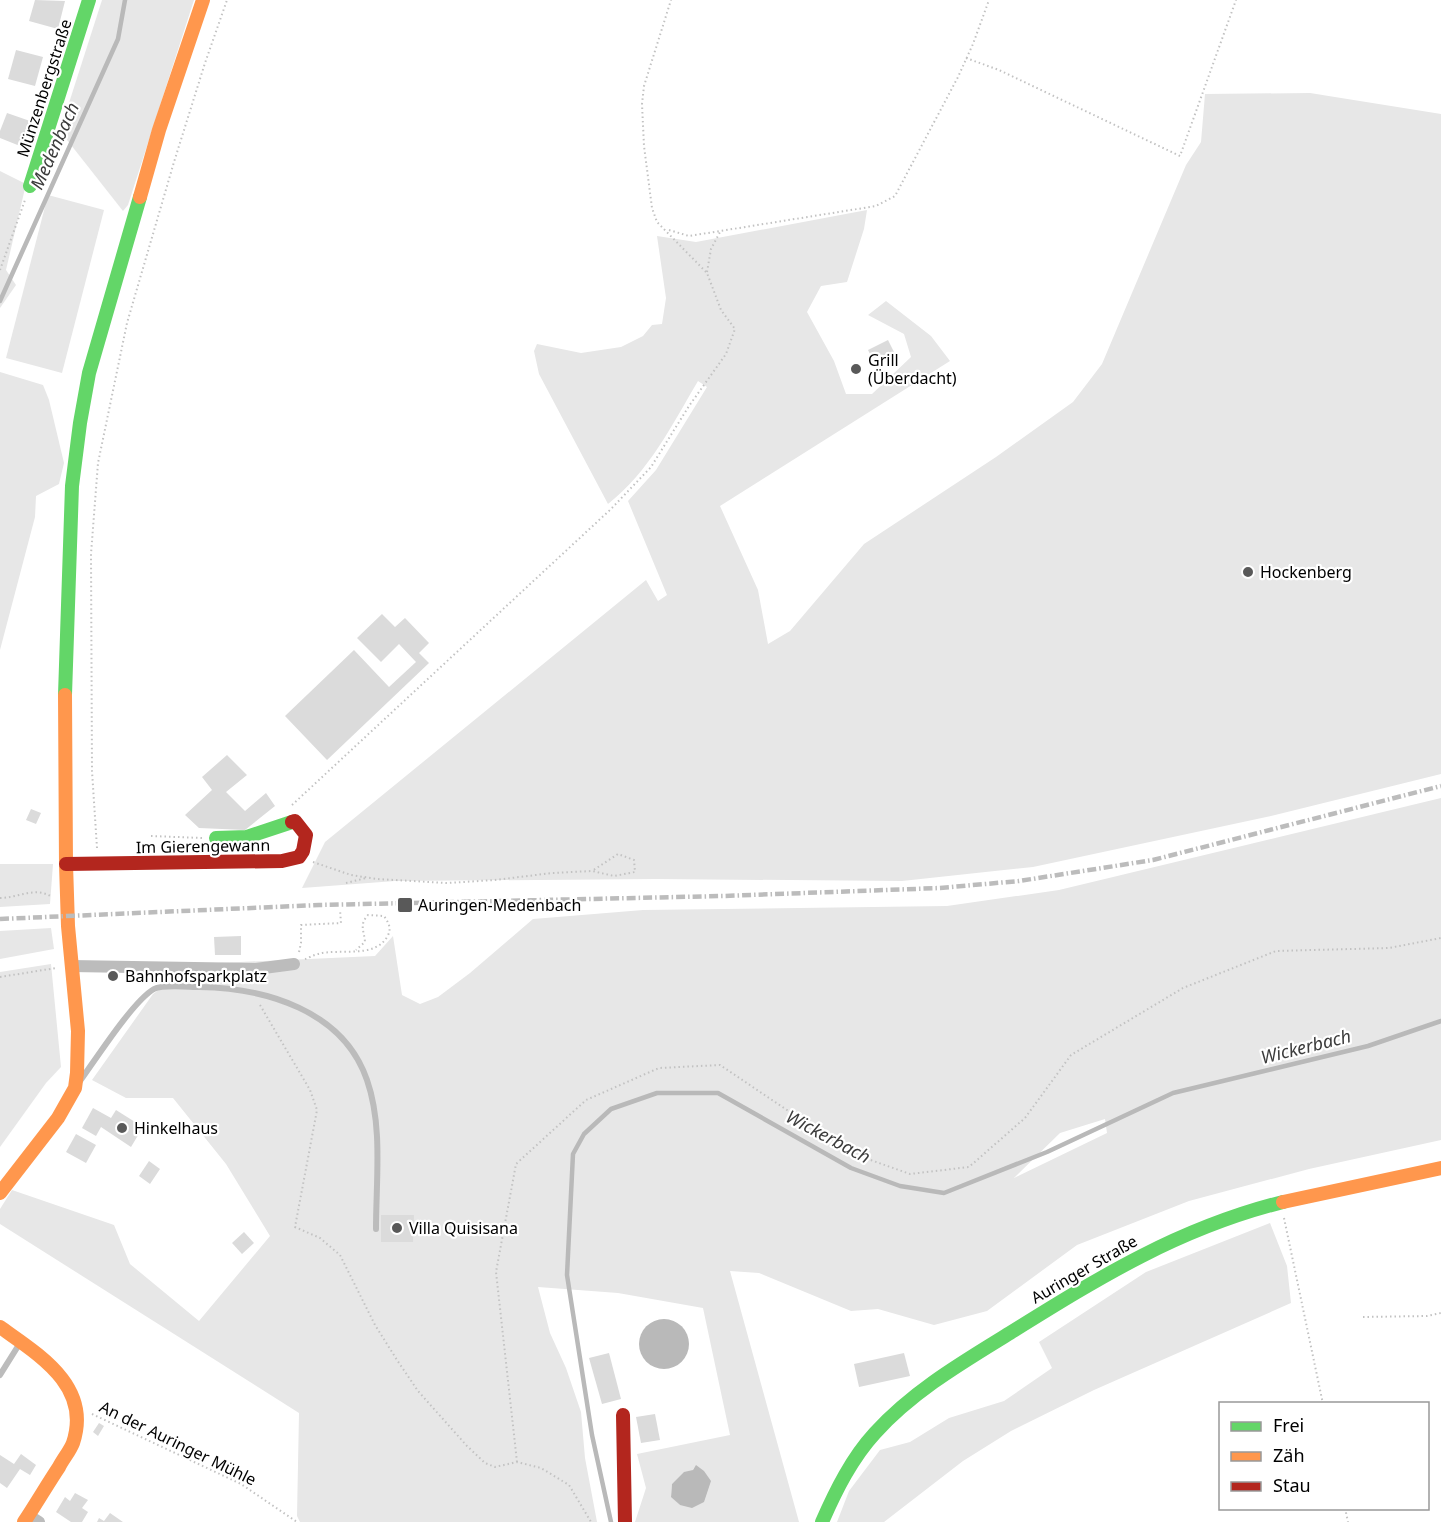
<svg xmlns="http://www.w3.org/2000/svg" width="1441" height="1522" font-family="'Noto Sans',sans-serif">
<style>
.green{fill:#e7e7e7;fill-rule:evenodd}
.water{fill:#b9b9b9}
.lines{fill:none;stroke-linecap:round;stroke-linejoin:round}
.stream{stroke:#b9b9b9;stroke-width:4.5}
.building{fill:#dbdbdb}
.path{stroke:#c2c2c2;stroke-width:2;stroke-dasharray:1.5 3;stroke-linecap:butt}
.lane{stroke:#bcbcbc;stroke-width:6}
.street{stroke:#bcbcbc;stroke-width:12}
.fast{stroke:#63d668;stroke-width:14}
.slow{stroke:#ff974d;stroke-width:14}
.jam{stroke:#b3261e;stroke-width:14}
.rail{stroke:#bcbcbc;stroke-width:4.5;stroke-dasharray:9 3 1.5 3;stroke-linecap:butt}
.poi-dot{fill:#595959;stroke:#fff;stroke-width:2}
.labels{text-anchor:middle;stroke-width:4.5;stroke-linejoin:round;paint-order:stroke}
.street-label{font-size:16px;fill:#000;stroke:#fff}
.poi-label{font-size:16px;fill:#000;stroke:#fff;text-anchor:start}
.water-label{font-size:18px;font-style:italic;fill:#3c3c3c;stroke:#fff}
</style>
<rect width="100%" height="100%" fill="#fff"/>
<g class="green">
<polygon points="102,0 194,0 128,205 123,211 60,131"/>
<path d="M 1310,93 L 1441,114 L 1441,774 L 1271,816 L 1033,867 L 902,881 L 656,879 L 395,881 L 302,888 L 325,842 L 646,580 L 658,601 L 667,595 L 628,501 L 656,470 L 707,387 L 698,381 C 672,425 649,472 608,504 L 539,374 L 534,351 L 537,344 L 581,353 L 621,347 L 643,336 L 652,325 L 662,324 L 666,298 L 657,236 L 696,242 L 867,210 L 864,229 L 847,282 L 821,286 L 807,312 L 834,361 L 846,394 L 872,394 L 911,357 L 904,334 L 868,315 L 886,301 L 931,336 L 950,361 L 720,506 L 758,590 L 768,644 L 790,631 L 864,544 L 996,457 L 1073,402 L 1102,364 L 1186,165 L 1201,142 L 1205,94 Z"/>
<polygon points="0,171 26,184 6,270 16,285 0,308"/>
<polygon points="48,195 104,210 62,373 6,358"/>
<polygon points="0,372 43,385 49,400 64,463 59,484 36,496 35,517 0,650"/>
<path d="M 1441,798 L 1441,1140 L 1309,1169 L 1189,1201 L 1077,1245 L 987,1311 L 934,1325 L 878,1309 L 851,1311 L 759,1273 L 730,1271 L 799,1522 L 635,1522 L 646,1488 L 637,1454 L 730,1435 L 703,1308 L 618,1293 L 538,1287 L 550,1333 L 566,1368 L 581,1412 L 585,1458 L 597,1522 L 300,1522 L 297,1516 L 299,1413 L 0,1224 L 0,1209 L 12,1190 L 114,1225 L 130,1264 L 199,1321 L 270,1236 L 226,1164 L 173,1098 L 126,1098 L 92,1080 L 153,994 L 195,964 L 375,956 L 393,936 L 402,995 L 420,1004 L 438,997 L 470,973 L 533,919 L 643,910 L 947,906 L 1059,890 ZM 1105,1119 L 1107,1133 L 1014,1178 L 1060,1133 ZM 695,1466 L 680,1505 L 671,1496 L 672,1484 L 693,1470 Z"/>
<polygon points="0,864 53,864 50,904 0,907"/>
<polygon points="51,928 54,949 0,959 0,931"/>
<polygon points="51,964 61,1067 46,1083 0,1147 0,972"/>
<polygon points="1270,1223 1287,1266 1291,1303 1094,1390 1011,1431 963,1461 884,1522 837,1522 849,1491 880,1450 910,1442 949,1418 1004,1401 1052,1368 1039,1342 1146,1272"/>
</g>
<g class="water">
<circle cx="664" cy="1344" r="25"/>
<polygon points="696,1465 704,1471 711,1481 704,1502 692,1508 680,1505 671,1497 672,1484 684,1472 693,1470"/>
</g>
<g class="lines">
<g class="stream">
<polyline points="0,301 118,39 125,0"/>
<polyline points="611,1522 592,1435 567,1275 573,1154 584,1134 611,1109 657,1093 718,1093 851,1168 900,1186 944,1193 1047,1152 1173,1093 1368,1046 1441,1021"/>
</g>
</g>
<g class="building">
<polygon points="35,0 65,1 58,29 29,21"/>
<polygon points="16,50 43,57 35,86 8,79"/>
<polygon points="7,113 30,121 20,146 0,138 0,131"/>
<polygon points="888,340 896,356 876,366 868,350"/>
<polygon points="858,363 863,370 855,375 850,368"/>
<polygon points="382,614 395,627 405,618 429,643 419,653 429,663 327,760 285,716 354,650 389,687 416,662 399,644 381,662 357,638"/>
<polygon points="227,755 247,775 226,792 245,811 266,793 275,806 245,830 199,828 185,815 212,790 202,777"/>
<polygon points="31,809 41,813 36,824 26,820"/>
<polygon points="241,936 241,955 215,955 214,937"/>
<polygon points="93,1108 111,1118 116,1110 143,1127 131,1147 101,1127 96,1136 82,1128"/>
<polygon points="76,1134 96,1145 86,1163 66,1152"/>
<polygon points="149,1161 160,1169 150,1184 139,1176"/>
<polygon points="381,1215 414,1215 413,1242 381,1242"/>
<polygon points="244,1232 254,1243 242,1254 232,1243"/>
<polygon points="609,1353 621,1399 602,1404 589,1358"/>
<polygon points="904,1353 910,1376 859,1387 854,1364"/>
<polygon points="655,1414 660,1440 641,1443 636,1417"/>
<polygon points="99,1423 104,1426 98,1436 93,1432"/>
<polygon points="21,1454 36,1465 30,1475 20,1469 7,1488 0,1483 0,1455 14,1464"/>
<polygon points="75,1493 88,1500 82,1508 88,1512 82,1522 71,1522 56,1512 65,1497 70,1501"/>
<polygon points="110,1513 123,1522 97,1522 99,1518 104,1521"/>
</g>
<g class="lines">
<g class="path">
<polyline points="966,58 999,70 1180,156 1236,0"/>
<polyline points="669,230 689,236 876,206 895,196 958,77 973,44 989,0"/>
<polyline points="0,270 25,200"/>
<polyline points="707,272 711,249 720,232"/>
<polyline points="292,805 611,509 651,467 689,406 726,354 735,329 721,310 707,273 657,222 652,208 644,146 642,104 644,86 671,0"/>
<polyline points="151,836 202,838"/>
<polyline points="97,848 92,771 91,554 98,463 127,323 174,162 205,63 227,0"/>
<polyline points="313,862 351,875 377,879 447,883 495,880 552,873 592,871 614,876 635,872 634,860 618,854 592,871"/>
<polyline points="346,883 366,878"/>
<path d="M 0,898 C 18,898 35,886 52,897"/>
<polyline points="299,952 301,943 301,925 341,923 340,910"/>
<path d="M 305,959 C 309,958 313,955 318,954 C 339,948 374,959 387,937 C 392,929 389,923 384,916 L 368,915 C 359,925 364,930 365,942 L 356,950"/>
<polyline points="0,977 56,968"/>
<polyline points="260,1005 310,1090 317,1110 295,1227 320,1238 340,1255 375,1325 397,1360 418,1391 467,1446 485,1463 495,1467 517,1462 541,1468 569,1485 591,1522"/>
<polyline points="1284,1218 1323,1404"/>
<polyline points="1363,1317 1427,1316 1441,1313"/>
<polyline points="92,1414 241,1484 297,1522"/>
<polyline points="517,1462 496,1272 516,1164 586,1100 659,1068 720,1065 851,1153 910,1174 969,1167 1025,1118 1071,1055 1183,988 1276,951 1389,948 1441,938"/>
<polyline points="1345,1508 1348,1522"/>
</g>
<g class="lane">
<path d="M 80,1081 C 96,1059 133,1001 154,989 C 163,984 189,987 199,987 C 265,988 343,1010 367,1080 C 383,1126 376,1180 376,1229"/>
<polyline points="0,1375 20,1343"/>
</g>
<g class="street">
<polyline points="71,966 256,969 294,964"/>
<polyline points="28,1515 39,1522"/>
</g>
<g class="fast">
<polyline points="30,186 89,0"/>
<polyline points="65,695 72,486 80,423 89,373 140,197"/>
<polyline points="216,838 247,837 292,822"/>
<path d="M 822,1522 C 836,1490 852,1458 875,1433 C 913,1391 963,1362 1010,1333 C 1100,1277 1179,1228 1283,1202"/>
</g>
<g class="slow">
<polyline points="140,197 159,130 203,0"/>
<polyline points="0,1193 58,1118 75,1088 77,1073 78,1031 68,926 66,864 65,695"/>
<polyline points="1283,1202 1441,1168"/>
<path d="M 0,1327 C 39,1355 92,1386 73,1443 C 70,1451 63,1459 59,1467 C 47,1485 36,1504 24,1522"/>
</g>
<g class="jam">
<polyline points="66,864 282,861 299,857 303,851 306,835 295,821 292,822"/>
<polyline points="623,1415 625,1522"/>
</g>
<polyline class="rail" points="0,919 319,905 723,896 940,888 1019,881 1153,860 1441,786"/>
</g>
<g class="poi-dot">
<circle cx="856" cy="369" r="6"/>
<circle cx="1248" cy="572" r="6"/>
<rect x="397" y="897" width="16" height="16" rx="3"/>
<circle cx="113" cy="976" r="6"/>
<circle cx="122" cy="1128" r="6"/>
<circle cx="397" cy="1228" r="6"/>
</g>
<g class="labels">
<g class="street-label">
<text transform="translate(44 88) rotate(-72)" y="6">Münzenbergstraße</text>
<text transform="translate(203 846) rotate(-1)" y="6">Im Gierengewann</text>
<text transform="translate(1084 1269) rotate(-30)" y="6">Auringer Straße</text>
<text transform="translate(178 1443) rotate(26)" y="6">An der Auringer Mühle</text>
</g>
<g class="poi-label">
<text x="868" y="366">Grill<tspan x="868" dy="18">(Überdacht)</tspan></text>
<text x="1260" y="578">Hockenberg</text>
<text x="418" y="911">Auringen-Medenbach</text>
<text x="125" y="982">Bahnhofsparkplatz</text>
<text x="134" y="1134">Hinkelhaus</text>
<text x="409" y="1234">Villa Quisisana</text>
</g>
<g class="water-label">
<text transform="translate(55 146) rotate(-66)" y="6">Medenbach</text>
<text transform="translate(1306 1047) rotate(-14)" y="6">Wickerbach</text>
<text transform="translate(828 1137) rotate(28)" y="6">Wickerbach</text>
</g>
</g>
<rect x="1219" y="1402" width="210" height="108" fill="#ffffff" stroke="#999999" stroke-width="1.5"/>
<rect x="1231" y="1422" width="30" height="9" fill="#63d668" stroke="#999999" stroke-width="1.5"/>
<text x="1273" y="1432" font-size="18" fill="#000000">Frei</text>
<rect x="1231" y="1452" width="30" height="9" fill="#ff974d" stroke="#999999" stroke-width="1.5"/>
<text x="1273" y="1462" font-size="18" fill="#000000">Zäh</text>
<rect x="1231" y="1482" width="30" height="9" fill="#b3261e" stroke="#999999" stroke-width="1.5"/>
<text x="1273" y="1492" font-size="18" fill="#000000">Stau</text>
</svg>
